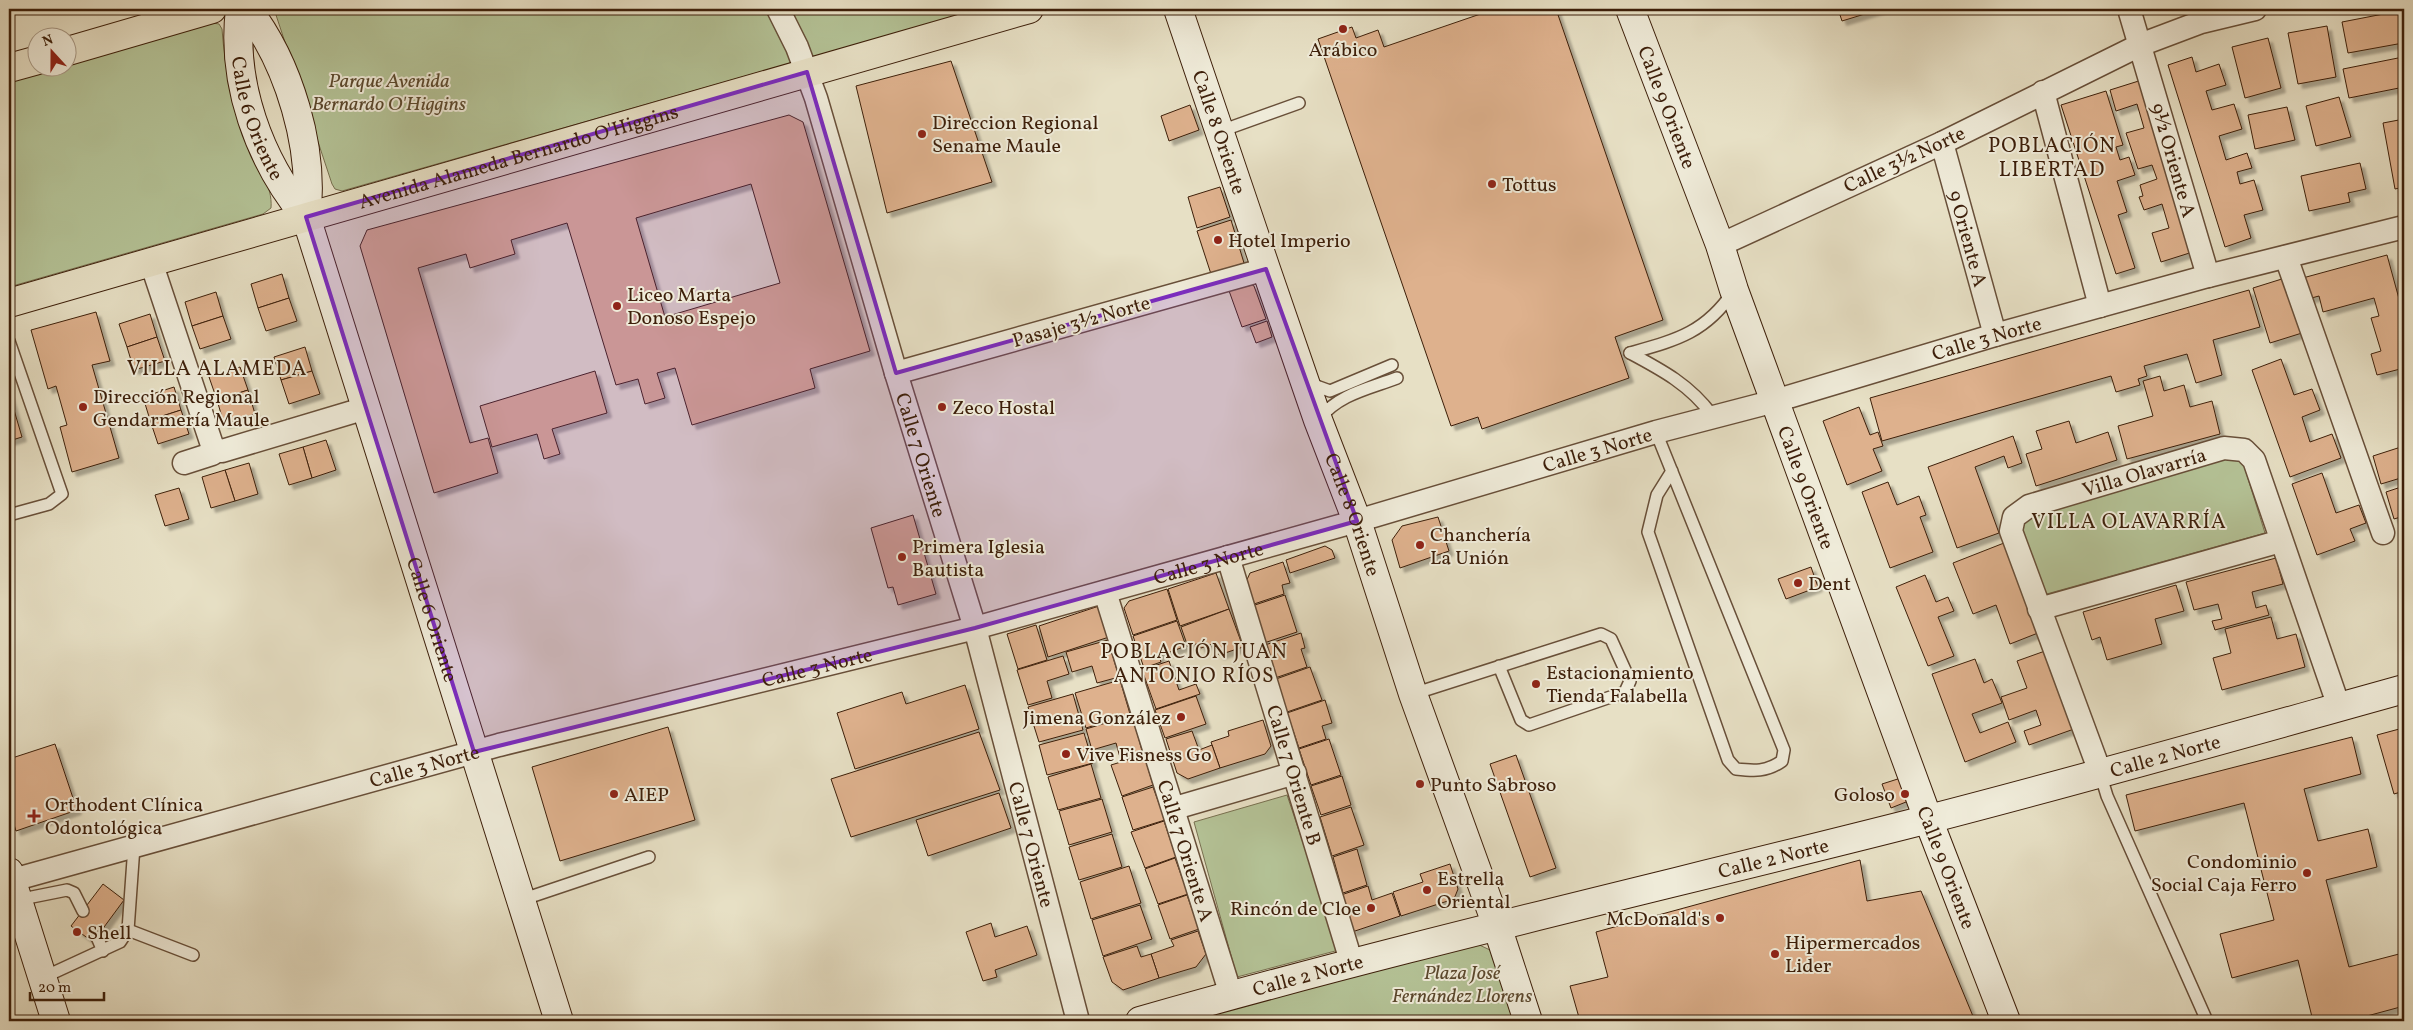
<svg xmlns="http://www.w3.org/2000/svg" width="2413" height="1030" font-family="Vollkorn,serif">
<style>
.green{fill:#b4c296;stroke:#787050}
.building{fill:#deb18d;stroke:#3d1f0a;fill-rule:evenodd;filter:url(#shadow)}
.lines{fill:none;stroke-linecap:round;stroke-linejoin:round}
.lane-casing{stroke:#684f39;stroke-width:14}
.street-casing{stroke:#684f39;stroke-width:25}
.secondary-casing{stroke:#3d1f0a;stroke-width:30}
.primary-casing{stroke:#3d1f0a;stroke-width:30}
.lane{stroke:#efebd9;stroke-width:11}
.street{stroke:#efebd9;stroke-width:22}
.secondary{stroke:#efebd9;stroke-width:28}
.primary{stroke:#e7e0c5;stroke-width:28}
.marked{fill:#7b2cbf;fill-opacity:0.2;stroke:#7b2cbf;stroke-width:4;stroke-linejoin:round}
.poi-dot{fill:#8f2418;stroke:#efebd9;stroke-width:2}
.labels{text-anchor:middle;stroke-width:4;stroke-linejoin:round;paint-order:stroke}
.poi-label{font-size:20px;fill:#3d1f0a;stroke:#efebd9;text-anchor:start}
.park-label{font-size:20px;font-style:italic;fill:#5b482d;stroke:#efebd9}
.street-label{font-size:20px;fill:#3d1f0a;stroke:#efebd9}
.neighbourhood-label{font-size:21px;letter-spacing:1px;fill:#3d1f0a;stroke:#efebd9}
</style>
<defs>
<filter id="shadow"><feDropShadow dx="4.5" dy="4.5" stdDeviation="1" flood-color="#0004"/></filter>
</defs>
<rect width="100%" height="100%" fill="#e7e0c5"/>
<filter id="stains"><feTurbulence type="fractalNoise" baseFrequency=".004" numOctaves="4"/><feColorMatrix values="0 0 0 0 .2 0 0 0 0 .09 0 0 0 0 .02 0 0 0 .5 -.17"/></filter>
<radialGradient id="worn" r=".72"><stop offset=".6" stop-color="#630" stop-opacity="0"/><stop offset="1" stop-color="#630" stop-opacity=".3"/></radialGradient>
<g class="green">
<polygon points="276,9 981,9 342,191 335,189 332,184 276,15"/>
<path d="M 213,23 L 219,24 L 222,29 C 225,69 232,107 247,143 C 256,164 273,185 271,208 L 263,214 L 9,287 L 9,82 L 58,68 L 68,68 L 68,65 Z"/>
<polygon points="2240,453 2265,533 2043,595 2019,520"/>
<polygon points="1287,795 1339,950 1237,977 1194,822"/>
<polygon points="1473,942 1490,950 1518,1021 1213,1021 1211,1013"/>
</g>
<g class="building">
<polygon points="1495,9 1556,9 1663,320 1615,337 1629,378 1482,429 1478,417 1451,426 1318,39 1352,27 1356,38 1378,30 1384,47"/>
<polygon points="1838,9 1881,9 1842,21"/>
<polygon points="2404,10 2404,50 2403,43 2348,53 2342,22"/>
<polygon points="2327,26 2336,77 2298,84 2288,33"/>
<polygon points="2268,38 2281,88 2245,98 2232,47"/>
<polygon points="2192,57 2196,72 2219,64 2226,85 2206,91 2212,110 2234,104 2242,129 2219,136 2226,160 2247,153 2252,168 2237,172 2240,184 2254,180 2263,210 2244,215 2251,238 2225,247 2168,65"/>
<polygon points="2403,57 2404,87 2349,98 2343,69"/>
<polygon points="951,61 992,182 887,213 856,86"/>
<polygon points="2145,79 2199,250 2161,262 2152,233 2169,228 2162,204 2144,210 2139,197 2143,196 2140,185 2157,179 2152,165 2138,169 2126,133 2144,128 2137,104 2116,111 2110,90"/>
<polygon points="2106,91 2123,145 2116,147 2120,160 2129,157 2135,175 2117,181 2127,212 2118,215 2135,268 2116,274 2061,105"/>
<polygon points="2339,97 2351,137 2316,146 2306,106"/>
<polygon points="1190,105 1199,130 1169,141 1161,116"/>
<polygon points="2287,107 2295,140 2255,149 2248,115"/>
<path d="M 789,115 L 803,122 L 870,351 L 810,369 L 815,388 L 692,425 L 675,368 L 657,373 L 665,398 L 645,404 L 638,379 L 616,385 L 567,223 L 511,240 L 515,254 L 470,268 L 466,254 L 418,268 L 470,443 L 488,438 L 498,473 L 434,493 L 360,246 L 367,230 ZM 751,184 L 780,283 L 665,317 L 636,218 Z"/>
<polygon points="2404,119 2404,187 2395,189 2383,123"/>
<polygon points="2360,163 2366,189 2348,193 2350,202 2309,211 2301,176"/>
<polygon points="1220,187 1230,217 1197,228 1188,197"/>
<polygon points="1231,220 1244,263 1211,274 1197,231"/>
<polygon points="2387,255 2404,317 2404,368 2377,375 2371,354 2381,351 2371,318 2379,316 2374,298 2323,312 2319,296 2304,300 2299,279"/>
<polygon points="282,274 289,298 258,308 251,284"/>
<polygon points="2285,278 2302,333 2270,343 2253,288"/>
<polygon points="1248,282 1254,286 1266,319 1242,327 1228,288"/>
<polygon points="2249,290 2260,327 2213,340 2222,375 2196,383 2187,354 2144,366 2147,376 2138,379 2140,385 2116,392 2111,376 1882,441 1870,398"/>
<polygon points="216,292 223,316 192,326 185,302"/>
<polygon points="289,298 297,321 266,331 258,308"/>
<polygon points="96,312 110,361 92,365 119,458 72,472 60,427 67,425 56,386 48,389 31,330"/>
<polygon points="150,314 157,337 127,347 119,324"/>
<polygon points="223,316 231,339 200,349 192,326"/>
<polygon points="1267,321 1272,337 1256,343 1250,327"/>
<polygon points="157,337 165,361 134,370 127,347"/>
<polygon points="305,347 312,371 281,380 274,357"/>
<polygon points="2281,359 2294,395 2312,389 2320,410 2302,417 2310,442 2332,434 2341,458 2290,477 2252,370"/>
<polygon points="240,367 248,390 217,400 209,377"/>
<polygon points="312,371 320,394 289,404 281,380"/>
<polygon points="595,371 607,413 552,429 560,454 544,459 537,434 492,447 480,406"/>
<polygon points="2160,376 2164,391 2184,385 2190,407 2212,401 2220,434 2127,459 2118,426 2153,416 2143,381"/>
<polygon points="174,387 181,410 150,420 143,397"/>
<polygon points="248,390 255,414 224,424 217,400"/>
<polygon points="9,393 22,437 9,441"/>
<polygon points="1859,407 1870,435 1878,432 1883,446 1873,449 1882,471 1847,485 1823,421"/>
<polygon points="181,410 189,434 158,444 150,420"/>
<polygon points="2069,421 2076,443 2108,432 2117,460 2036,486 2026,454 2042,449 2036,431"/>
<polygon points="2013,436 2022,463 2008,468 2004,456 1975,467 1999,533 1957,548 1928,467"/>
<polygon points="326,440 336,470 312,478 303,447"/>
<polygon points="2404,446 2404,477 2381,484 2373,456"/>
<polygon points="303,447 312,478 289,485 279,454"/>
<polygon points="249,463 258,494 235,501 225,470"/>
<polygon points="225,470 235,501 211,508 202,477"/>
<polygon points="2322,473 2336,513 2359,505 2366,523 2350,529 2355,541 2317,555 2292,484"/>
<polygon points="1888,482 1897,505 1919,496 1926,515 1920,517 1933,552 1890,568 1862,492"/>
<polygon points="2404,486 2404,516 2394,519 2386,492"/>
<polygon points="179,488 189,519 165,526 155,495"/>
<polygon points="913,515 936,594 898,605 893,587 888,588 871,528"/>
<polygon points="1438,517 1449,551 1400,568 1392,540 1402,526"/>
<polygon points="2404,523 2404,540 2399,524"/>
<polygon points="2004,543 2038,633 2010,644 1996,605 1973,614 1953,563"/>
<polygon points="1325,546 1332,550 1335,558 1290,573 1286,560"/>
<polygon points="2276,558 2283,584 2252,592 2256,608 2266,605 2269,615 2215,630 2212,621 2222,619 2218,604 2194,610 2186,582"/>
<polygon points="1283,562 1290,583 1282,585 1284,594 1251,605 1245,584 1250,573"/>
<polygon points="1811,567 1818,587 1786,599 1778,579"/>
<polygon points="1216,573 1229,609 1180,626 1168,589"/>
<polygon points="1925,575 1936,602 1948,597 1954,611 1938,617 1954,656 1928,666 1896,587"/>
<polygon points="2176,585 2184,611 2155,619 2162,644 2107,660 2100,637 2092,640 2083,612"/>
<polygon points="1167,589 1177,620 1133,635 1124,608 1129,601"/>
<polygon points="1285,595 1297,632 1264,643 1252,606"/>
<polygon points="1099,606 1109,637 1048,657 1039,626"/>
<polygon points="1229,609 1243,647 1219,655 1215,643 1201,648 1199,643 1188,647 1181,627"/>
<polygon points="2271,617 2277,639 2296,634 2305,667 2222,690 2213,658 2231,653 2225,629"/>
<polygon points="1177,621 1186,646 1159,656 1161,662 1144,668 1133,636"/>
<polygon points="1036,625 1047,660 1018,669 1007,634"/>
<polygon points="1301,633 1305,648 1301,649 1307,667 1275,678 1265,645"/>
<polygon points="1108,640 1119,677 1097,683 1092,666 1072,672 1066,652"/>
<polygon points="2045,651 2074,729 2029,745 2024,731 2041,725 2036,710 2009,720 2001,697 2027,688 2017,661"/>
<polygon points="1063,656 1069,674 1047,681 1052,698 1028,705 1017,670"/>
<polygon points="1975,659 1984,683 1992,679 2002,703 1972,714 1980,733 2008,722 2016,742 1965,762 1932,674"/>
<polygon points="1169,661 1179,690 1196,684 1200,694 1156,709 1142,670"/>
<polygon points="1310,667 1322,700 1287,712 1276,679"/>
<polygon points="1120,680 1130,714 1086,728 1075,693"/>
<polygon points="965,685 979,729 855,769 837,713 902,692 906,704"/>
<polygon points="1073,694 1083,730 1039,742 1028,707"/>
<polygon points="1196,696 1206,724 1165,738 1155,710"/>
<polygon points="1325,700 1332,723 1322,726 1326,739 1299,748 1287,713"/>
<polygon points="1132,715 1143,754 1121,761 1116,743 1092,750 1086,729"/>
<polygon points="1263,720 1271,746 1265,754 1220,768 1211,742 1229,736 1228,731"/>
<polygon points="668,727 695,820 560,861 532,767"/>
<polygon points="2403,728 2404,791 2394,794 2377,735"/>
<polygon points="1192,731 1199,750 1212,745 1220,768 1188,779 1177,773 1166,739"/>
<polygon points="979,732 1000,790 851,837 831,779"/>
<polygon points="1084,733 1093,763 1047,775 1039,745"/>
<polygon points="2352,737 2361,774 2304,789 2318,841 2368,829 2377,867 2326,880 2349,967 2399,954 2404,973 2404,1006 2367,1016 2368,1021 2313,1021 2298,960 2232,978 2220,934 2274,920 2244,803 2135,831 2126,795"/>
<polygon points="1329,739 1341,775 1311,785 1299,749"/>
<polygon points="55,744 77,810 16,831 9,808 9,759"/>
<polygon points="1144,755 1153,785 1122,796 1111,765"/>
<polygon points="1516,755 1556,868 1530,877 1490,764"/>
<polygon points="1091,764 1101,798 1058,810 1048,777"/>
<polygon points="1342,776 1351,805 1321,815 1311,786"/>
<polygon points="1904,777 1911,797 1906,802 1891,808 1882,784"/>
<polygon points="1153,787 1165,820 1133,830 1122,797"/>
<polygon points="999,793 1011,828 928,856 916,820"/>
<polygon points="1102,799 1112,832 1069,845 1059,811"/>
<polygon points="1351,807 1364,845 1332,856 1320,817"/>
<polygon points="1164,821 1176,857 1145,868 1131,832"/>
<polygon points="1112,834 1122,867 1079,880 1069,847"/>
<polygon points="1357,849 1367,885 1343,893 1333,857"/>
<polygon points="1175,858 1188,894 1158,904 1145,869"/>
<polygon points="1860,860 1867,901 1921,891 1975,1021 1580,1021 1570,986 1608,977 1596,932"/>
<polygon points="1450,864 1458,889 1454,899 1401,916 1393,892 1423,882 1420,874"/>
<polygon points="1129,866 1141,903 1091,919 1080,882"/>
<polygon points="103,884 124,900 93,942 71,926"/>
<polygon points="1368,886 1372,900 1392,893 1400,916 1352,932 1341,895"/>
<polygon points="1187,895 1199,929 1170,939 1158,905"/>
<polygon points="1140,905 1152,939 1103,956 1092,920"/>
<polygon points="991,923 995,937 1027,926 1037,955 995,970 997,977 983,981 966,932"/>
<polygon points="1198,931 1206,954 1196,967 1159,978 1151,954 1174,946 1171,940"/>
<polygon points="1137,946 1141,957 1151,954 1159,978 1123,990 1112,982 1103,957"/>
</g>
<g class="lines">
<defs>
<g id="lane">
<polyline points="1218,132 1299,103"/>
<polyline points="9,341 62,494 49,504 9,515"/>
<path d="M 1630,353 C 1676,340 1705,333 1733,292"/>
<path d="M 1630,353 C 1662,370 1690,385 1712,415"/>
<polyline points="1308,383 1330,391 1392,365"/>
<path d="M 1319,419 C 1339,394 1368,389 1397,378"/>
<path d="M 1656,432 L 1784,750 L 1782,761 C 1767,772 1754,771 1736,769 L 1728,760 L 1648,532 L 1657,495 L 1672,471"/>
<polyline points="1413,694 1601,634 1611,639 1630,681 1625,692 1529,725 1521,720 1499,666"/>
<polyline points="2100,773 2107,796 2207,1021"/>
<polyline points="17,900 67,890 74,893 83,911"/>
<polyline points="521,900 649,857"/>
<polyline points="128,930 193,955"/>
<polyline points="97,937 103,951"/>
<polyline points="42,978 120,942 128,930 134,846"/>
</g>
<g id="street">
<path id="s1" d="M 778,9 L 797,47 L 816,98 L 896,373 L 975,628 L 1078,1021"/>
<polyline points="2129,9 2208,276"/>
<polyline points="2043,92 2100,306"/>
<path id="s2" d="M 1942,143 L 1995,335"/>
<polyline points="1720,245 1942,143 2140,45 2201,22 2255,9"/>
<polyline points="2286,257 2383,533"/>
<polyline points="151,262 213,448 218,450"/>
<polyline points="896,373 1266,269"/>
<polyline points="184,463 212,454 218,450 222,451 366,408"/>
<path id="s3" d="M 1228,557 L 1352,964"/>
<path id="s4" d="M 1105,592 L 1231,995"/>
<polyline points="2039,609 2281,541"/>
<path id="s5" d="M 2100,772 L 2011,531 L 2014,517 L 2029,506 L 2224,448 L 2244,450 L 2254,460 L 2339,707"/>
<polyline points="1175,808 1295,773"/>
<path id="s6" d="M 9,881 L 499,745 L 975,628 L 1357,521 L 1656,432 L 1775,401 L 1995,335 L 2208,276 L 2404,227"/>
</g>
<g id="secondary">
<path id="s7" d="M 240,9 C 231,83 259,160 306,217 L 559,1021"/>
<path d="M 247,9 C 289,63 315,149 306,217"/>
<path id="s8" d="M 1178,9 L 1266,269 L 1318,420 L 1357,521 L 1413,694 L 1497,926 L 1528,1021"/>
<path id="s9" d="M 1630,9 L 1720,245 L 1734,290 L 1928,819 L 2006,1021"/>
<polyline points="9,872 56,1021"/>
<path id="s10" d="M 1140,1021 C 1401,946 1666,886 1929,819 C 2088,778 2246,733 2404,689"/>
</g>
<g id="primary">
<polyline points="68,51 212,9"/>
<polyline points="9,68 38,60"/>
<path id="s11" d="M 9,303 L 1029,9"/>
</g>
</defs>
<use href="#lane" class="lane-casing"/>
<use href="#street" class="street-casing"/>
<use href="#secondary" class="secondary-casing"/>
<use href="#primary" class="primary-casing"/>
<use href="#lane" class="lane"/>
<use href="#street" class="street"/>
<use href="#secondary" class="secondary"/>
<use href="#primary" class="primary"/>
</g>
<path class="marked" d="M 807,72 L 896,373 L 1266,269 L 1357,521 L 975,628 L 474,752 L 306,217 Z"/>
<g class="poi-dot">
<circle cx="1343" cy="29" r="5"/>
<circle cx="922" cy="134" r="5"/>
<circle cx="1492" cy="184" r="5"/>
<circle cx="1218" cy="240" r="5"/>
<circle cx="617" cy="306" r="5"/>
<circle cx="83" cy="407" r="5"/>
<circle cx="942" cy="407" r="5"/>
<circle cx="1420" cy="545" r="5"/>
<circle cx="902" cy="557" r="5"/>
<circle cx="1798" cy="583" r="5"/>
<circle cx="1536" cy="684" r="5"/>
<circle cx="1181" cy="717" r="5"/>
<circle cx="1066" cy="754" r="5"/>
<circle cx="1420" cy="784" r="5"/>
<circle cx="614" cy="794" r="5"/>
<circle cx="1905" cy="794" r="5"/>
<path d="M31.5 808.5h5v5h5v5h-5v5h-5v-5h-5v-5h5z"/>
<circle cx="2307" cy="873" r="5"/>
<circle cx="1427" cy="890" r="5"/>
<circle cx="1371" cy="908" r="5"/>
<circle cx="1720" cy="918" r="5"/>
<circle cx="77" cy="932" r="5"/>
<circle cx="1775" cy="954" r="5"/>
</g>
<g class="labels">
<g class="poi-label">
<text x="1343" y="56" text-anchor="middle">Arábico</text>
<text x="932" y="129">Direccion Regional<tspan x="932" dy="23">Sename Maule</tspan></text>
<text x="1502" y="191">Tottus</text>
<text x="1228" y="247">Hotel Imperio</text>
<text x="627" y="301">Liceo Marta<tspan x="627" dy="23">Donoso Espejo</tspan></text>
<text x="93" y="403">Dirección Regional<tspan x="93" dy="23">Gendarmería Maule</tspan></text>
<text x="952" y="414">Zeco Hostal</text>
<text x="1430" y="541">Chanchería<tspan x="1430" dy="23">La Unión</tspan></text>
<text x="912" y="553">Primera Iglesia<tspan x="912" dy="23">Bautista</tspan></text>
<text x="1808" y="590">Dent</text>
<text x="1546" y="679">Estacionamiento<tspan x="1546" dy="23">Tienda Falabella</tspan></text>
<text x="1171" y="724" text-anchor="end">Jimena González</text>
<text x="1076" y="761">Vive Fisness Go</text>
<text x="1430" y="791">Punto Sabroso</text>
<text x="624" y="801">AIEP</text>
<text x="1895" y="801" text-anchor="end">Goloso</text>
<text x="45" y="811">Orthodent Clínica<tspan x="45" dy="23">Odontológica</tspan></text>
<text x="2297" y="868" text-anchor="end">Condominio<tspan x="2297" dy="23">Social Caja Ferro</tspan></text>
<text x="1437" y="885">Estrella<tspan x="1437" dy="23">Oriental</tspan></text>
<text x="1361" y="915" text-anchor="end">Rincón de Cloe</text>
<text x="1710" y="925" text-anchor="end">McDonald's</text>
<text x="87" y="939">Shell</text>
<text x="1785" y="949">Hipermercados<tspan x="1785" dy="23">Lider</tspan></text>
</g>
<g class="park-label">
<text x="389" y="87">Parque Avenida<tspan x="389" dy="23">Bernardo O'Higgins</tspan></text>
<text x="1462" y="979">Plaza José<tspan x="1462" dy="23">Fernández Llorens</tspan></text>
</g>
<g class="street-label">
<text dy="7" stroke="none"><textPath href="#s9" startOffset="105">Calle 9 Oriente</textPath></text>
<text dy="7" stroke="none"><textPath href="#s7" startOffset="112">Calle 6 Oriente</textPath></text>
<text dy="7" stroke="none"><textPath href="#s8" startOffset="130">Calle 8 Oriente</textPath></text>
<text dy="7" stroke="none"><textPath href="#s11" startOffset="530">Avenida Alameda Bernardo O'Higgins</textPath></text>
<text transform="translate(1904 159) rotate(-25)" y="7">Calle 3½ Norte</text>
<text transform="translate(2174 160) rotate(74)" y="7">9½ Oriente A</text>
<text dy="7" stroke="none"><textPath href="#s2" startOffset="99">9 Oriente A</textPath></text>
<text transform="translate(1081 321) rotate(-16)" y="7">Pasaje 3½ Norte</text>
<text dy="7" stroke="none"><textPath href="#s6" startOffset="2051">Calle 3 Norte</textPath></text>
<text dy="7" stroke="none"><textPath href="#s6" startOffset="1646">Calle 3 Norte</textPath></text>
<text dy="7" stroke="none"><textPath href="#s1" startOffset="469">Calle 7 Oriente</textPath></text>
<text dy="7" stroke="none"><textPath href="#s5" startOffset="410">Villa Olavarría</textPath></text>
<text dy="7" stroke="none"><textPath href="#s9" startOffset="510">Calle 9 Oriente</textPath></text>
<text dy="7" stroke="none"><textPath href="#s8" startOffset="535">Calle 8 Oriente</textPath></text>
<text dy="7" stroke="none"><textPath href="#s6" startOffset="1241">Calle 3 Norte</textPath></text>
<text dy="7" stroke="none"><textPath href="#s7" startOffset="646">Calle 6 Oriente</textPath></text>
<text dy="7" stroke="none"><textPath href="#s6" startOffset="836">Calle 3 Norte</textPath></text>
<text dy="7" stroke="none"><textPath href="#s10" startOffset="1059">Calle 2 Norte</textPath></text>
<text dy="7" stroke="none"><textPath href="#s6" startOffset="431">Calle 3 Norte</textPath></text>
<text dy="7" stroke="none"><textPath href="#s3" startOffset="228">Calle 7 Oriente B</textPath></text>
<text dy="7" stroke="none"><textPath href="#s1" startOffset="874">Calle 7 Oriente</textPath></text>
<text dy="7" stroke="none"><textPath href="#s4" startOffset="271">Calle 7 Oriente A</textPath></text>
<text dy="7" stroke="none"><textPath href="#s10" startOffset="654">Calle 2 Norte</textPath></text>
<text dy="7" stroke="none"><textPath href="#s9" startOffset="915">Calle 9 Oriente</textPath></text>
<text dy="7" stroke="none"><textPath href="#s10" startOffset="174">Calle 2 Norte</textPath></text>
</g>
<g class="neighbourhood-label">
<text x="2052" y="152">POBLACIÓN<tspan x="2052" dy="24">LIBERTAD</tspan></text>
<text x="217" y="375">VILLA ALAMEDA</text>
<text x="2129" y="528">VILLA OLAVARRÍA</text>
<text x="1194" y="658">POBLACIÓN JUAN<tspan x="1194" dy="24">ANTONIO RÍOS</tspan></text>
</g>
</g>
<rect width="2413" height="1030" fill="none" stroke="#e7e0c5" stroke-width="30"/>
<rect x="10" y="10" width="2393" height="1010" fill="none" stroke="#3d1f0a" stroke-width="2.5"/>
<rect x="15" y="15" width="2383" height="1000" fill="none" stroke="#3d1f0a"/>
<g transform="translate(52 52) rotate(339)"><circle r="24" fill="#efebd9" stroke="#a89986"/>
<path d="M0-4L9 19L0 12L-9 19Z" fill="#8f2418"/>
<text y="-8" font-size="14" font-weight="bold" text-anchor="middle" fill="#3d1f0a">N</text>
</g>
<path d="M30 992v8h74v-8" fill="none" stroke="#3d1f0a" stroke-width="2.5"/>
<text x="38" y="992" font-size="15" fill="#3d1f0a" stroke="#efebd9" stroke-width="4" paint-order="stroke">20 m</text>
<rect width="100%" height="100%" filter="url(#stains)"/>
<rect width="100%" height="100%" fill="url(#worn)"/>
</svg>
